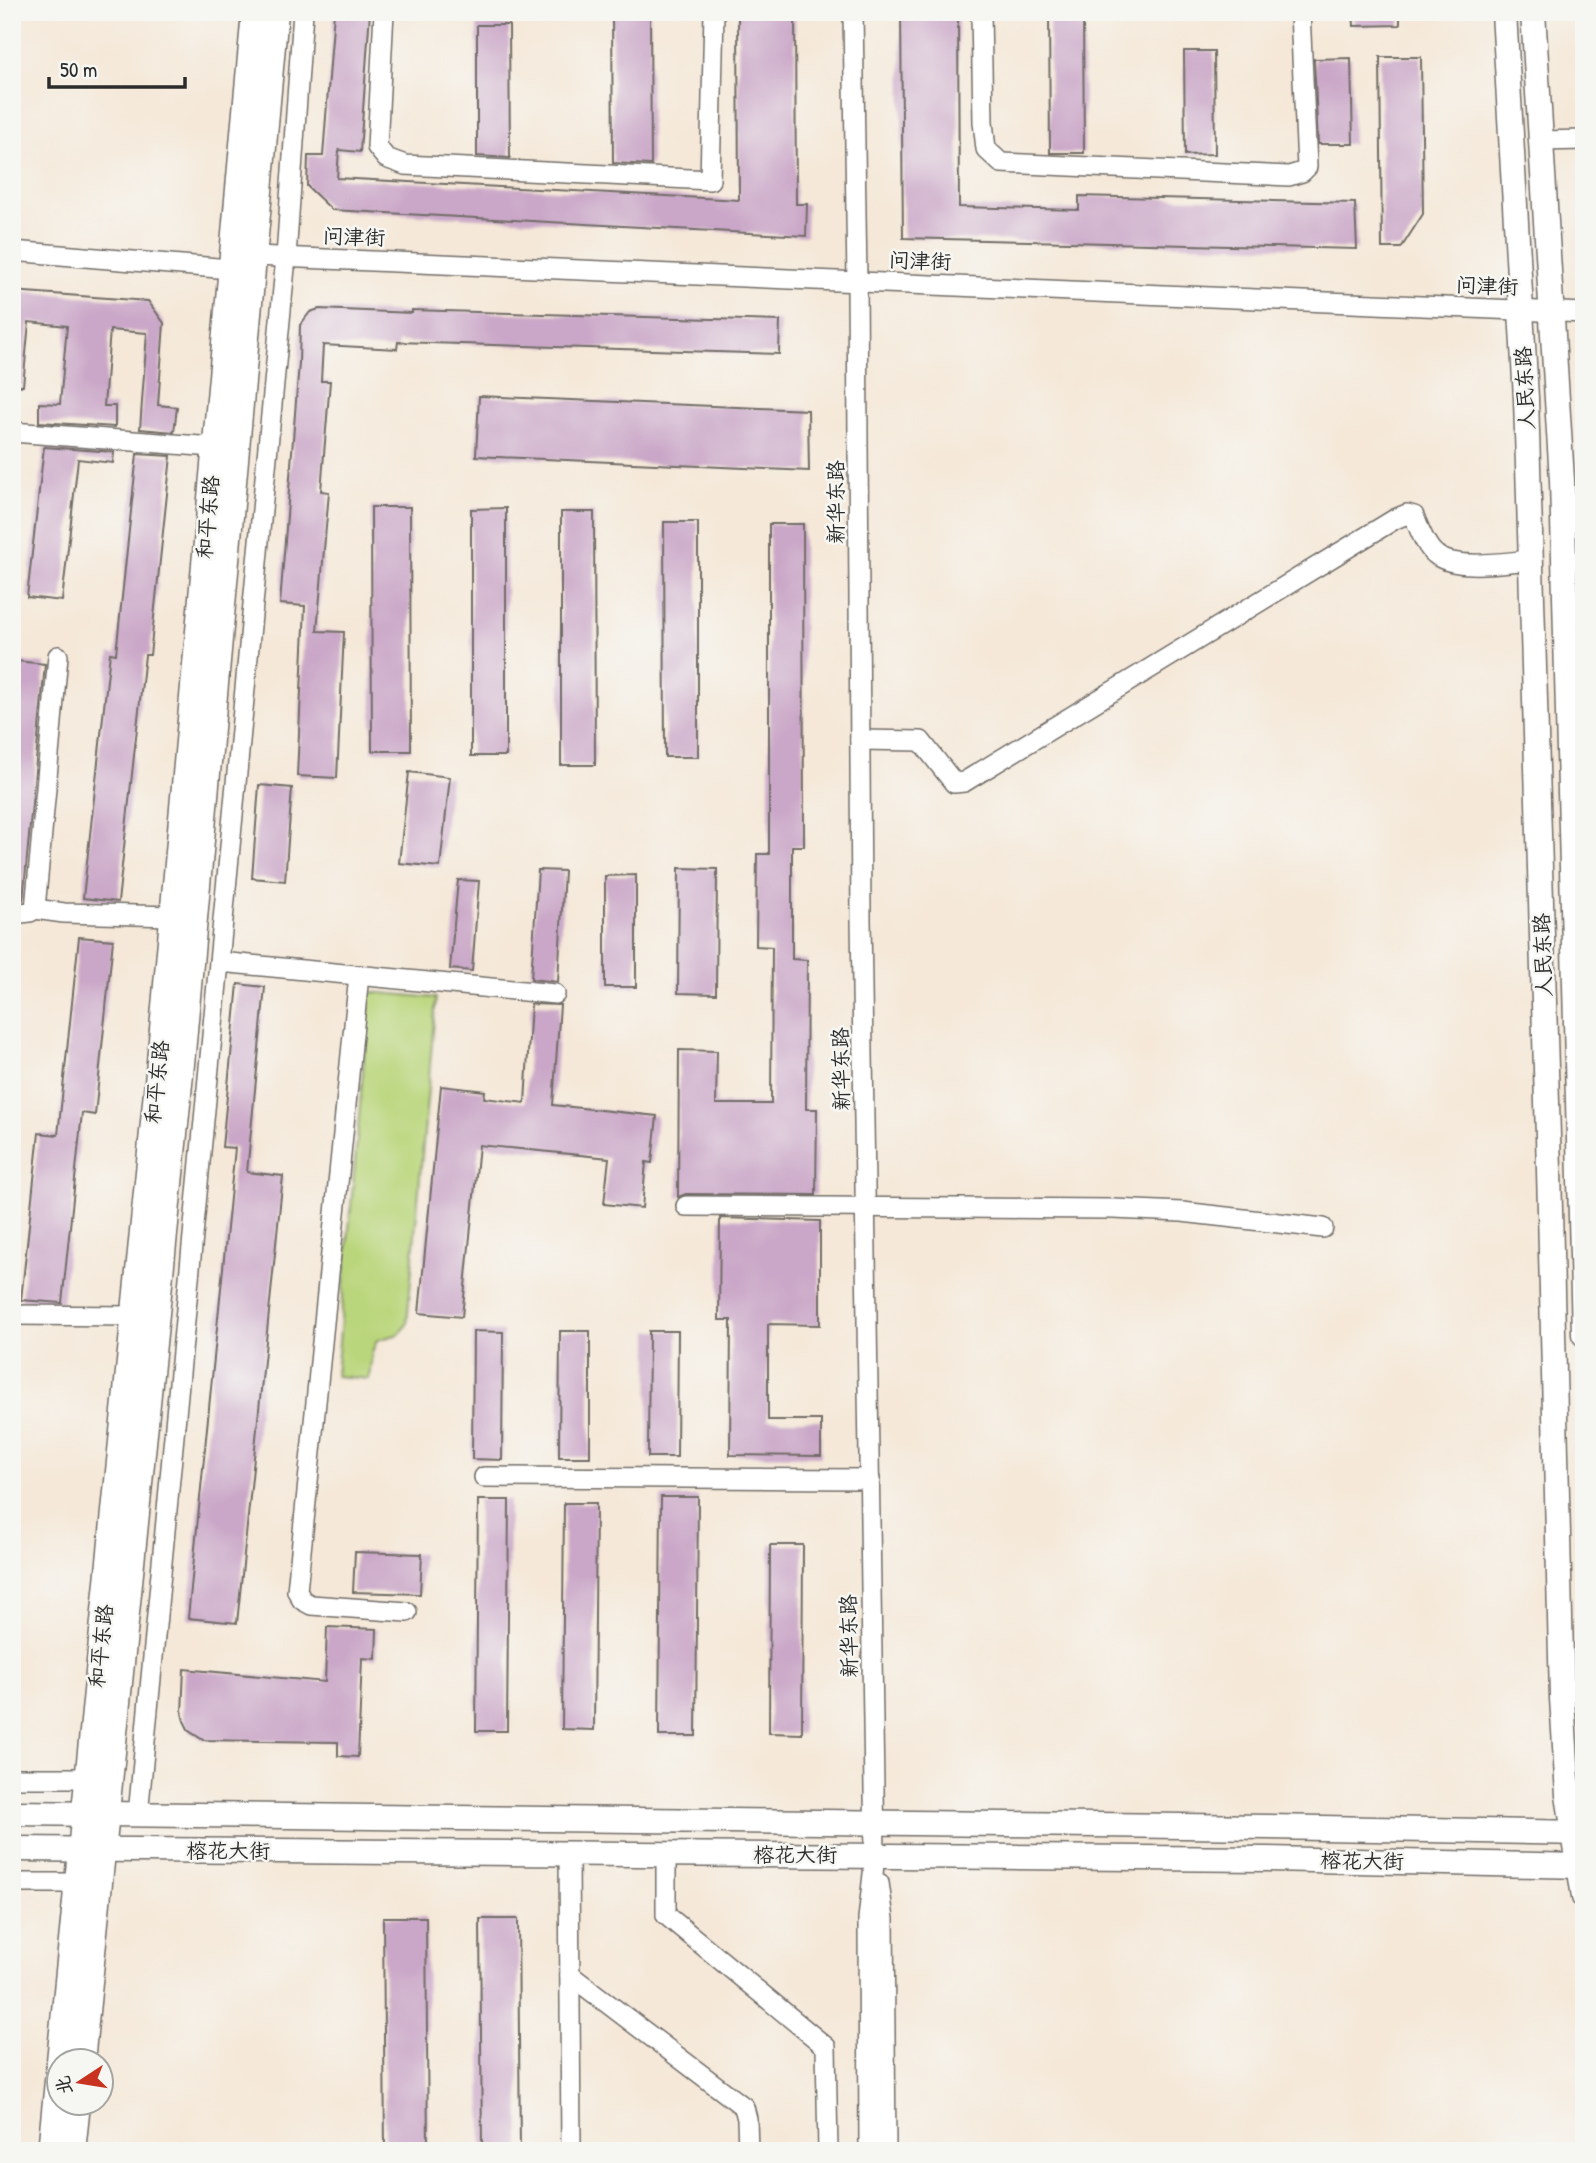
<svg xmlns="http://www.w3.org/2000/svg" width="1596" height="2163" font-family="'Patrick Hand','LXGW WenKai TC',sans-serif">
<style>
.green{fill:#bad67c;stroke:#728054;stroke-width:2}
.building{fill:#caa7c8}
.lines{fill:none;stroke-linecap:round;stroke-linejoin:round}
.minor-casing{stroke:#726d68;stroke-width:22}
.major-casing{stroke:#726d68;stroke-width:27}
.minor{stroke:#fff;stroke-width:19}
.major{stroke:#fff;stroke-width:24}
.labels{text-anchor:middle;stroke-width:5;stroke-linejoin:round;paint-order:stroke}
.street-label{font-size:21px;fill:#2b2b2b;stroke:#f6f6f2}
</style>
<rect width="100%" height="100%" fill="#f6f6f2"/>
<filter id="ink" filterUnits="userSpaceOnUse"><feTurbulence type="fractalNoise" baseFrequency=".0143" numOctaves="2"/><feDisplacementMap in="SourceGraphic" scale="14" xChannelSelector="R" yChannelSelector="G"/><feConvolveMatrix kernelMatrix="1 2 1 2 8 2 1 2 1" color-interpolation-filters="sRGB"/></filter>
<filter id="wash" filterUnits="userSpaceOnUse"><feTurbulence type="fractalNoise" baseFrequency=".00686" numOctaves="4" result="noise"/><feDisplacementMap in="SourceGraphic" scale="28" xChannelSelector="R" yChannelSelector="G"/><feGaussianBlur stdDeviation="1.57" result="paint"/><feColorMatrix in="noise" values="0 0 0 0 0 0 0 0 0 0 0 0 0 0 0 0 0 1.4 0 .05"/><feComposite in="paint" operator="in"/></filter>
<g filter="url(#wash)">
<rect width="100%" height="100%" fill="#f5e8d8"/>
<polygon class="green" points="370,992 436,998 407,1324 399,1334 377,1340 372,1353 369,1379 336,1376"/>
<g id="blocks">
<g class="building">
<polygon points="334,12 370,12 360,152 339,150 337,178 739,200 738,12 795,12 796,204 807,204 806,236 332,210 307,186 308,156 323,156"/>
<polygon points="612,12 650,12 651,165 613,163"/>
<polygon points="901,12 958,12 959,207 1079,210 1079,196 1355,203 1357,249 903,238"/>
<polygon points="1049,12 1083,12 1084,153 1050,153"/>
<polygon points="1353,12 1400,12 1400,25 1354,26"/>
<polygon points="477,25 509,25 510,158 477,156"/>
<polygon points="1184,51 1214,51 1215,154 1185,155"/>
<polygon points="1380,57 1421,57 1423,214 1401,248 1382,248"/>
<polygon points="1351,58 1353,144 1318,144 1314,59"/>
<polygon points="12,291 148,301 164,323 158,405 177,407 174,432 140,429 147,333 110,330 104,406 115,406 115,427 39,422 39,403 60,404 67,326 29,322 23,386 12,385"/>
<polygon points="319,309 412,313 412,310 780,321 779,354 398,342 397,349 323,345 321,381 330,381 321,491 329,492 317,631 344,632 337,778 297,776 305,606 280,604 299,363 300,325 310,312"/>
<polygon points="479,396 808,410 809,471 476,456"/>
<polygon points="44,447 114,452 113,463 78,459 62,601 27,597"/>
<polygon points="137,454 171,456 150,655 145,655 118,902 83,898 110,653 116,654"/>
<polygon points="371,507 410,507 411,751 372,751"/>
<polygon points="506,508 506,756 471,756 471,509"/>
<polygon points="561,512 594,512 595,765 561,765"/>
<polygon points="664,522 698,522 698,757 665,757"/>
<polygon points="769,524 803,524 804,846 792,846 792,959 807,960 806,1109 817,1109 816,1195 686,1194 678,1197 679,1050 717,1051 716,1104 771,1104 772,947 756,946 757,854 769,854"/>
<polygon points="16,661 45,664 23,900 12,902 12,698"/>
<polygon points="409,772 450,777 440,867 399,863"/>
<polygon points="259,785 292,788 285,881 252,878"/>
<polygon points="679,868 717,869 716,994 678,993"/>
<polygon points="538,870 564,871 558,982 531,979"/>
<polygon points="636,875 636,987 605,987 605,876"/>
<polygon points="458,880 479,881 472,971 450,969"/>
<polygon points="79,937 113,940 95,1115 82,1113 62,1303 21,1300 39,1133 58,1135"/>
<polygon points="238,984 265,987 247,1172 283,1176 237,1623 188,1618 235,1148 222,1147"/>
<polygon points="531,1004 560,1005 553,1105 657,1116 652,1163 646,1162 642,1208 604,1204 609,1158 479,1145 462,1317 419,1313 441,1086 485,1091 484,1098 525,1103"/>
<polygon points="720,1218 820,1221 820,1325 768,1324 768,1420 821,1420 821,1456 730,1455 731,1320 719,1320"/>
<polygon points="473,1331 503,1332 502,1460 472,1459"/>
<polygon points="560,1331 590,1331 590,1457 559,1457"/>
<polygon points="649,1331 678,1331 677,1457 648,1457"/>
<polygon points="661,1497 698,1497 696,1736 659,1736"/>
<polygon points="478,1500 509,1500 507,1731 476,1731"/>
<polygon points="564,1503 596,1503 594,1730 562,1729"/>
<polygon points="770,1545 803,1545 802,1734 769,1733"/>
<polygon points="355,1552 422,1554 420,1594 353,1592"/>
<polygon points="327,1627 377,1629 376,1659 362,1658 358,1757 338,1756 338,1742 203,1740 189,1731 184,1721 182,1713 184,1669 325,1682"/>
<polygon points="383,1917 426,1917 428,2151 385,2151"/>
<polygon points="480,1919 518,1919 520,2151 482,2151"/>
</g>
</g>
</g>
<g filter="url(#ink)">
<use href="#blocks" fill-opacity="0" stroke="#726d68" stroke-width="2"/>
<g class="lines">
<defs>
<g id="minor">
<polyline points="384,12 377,147 386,158 405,165 710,180 714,12"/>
<polyline points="853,12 857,281 861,919 875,1856 868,1919 869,2151"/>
<polyline points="981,12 983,122 986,149 1001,163 1289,176 1302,172 1307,167 1300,12"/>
<polyline points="1540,141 1584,140"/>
<polyline points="12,251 230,269"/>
<polyline points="255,256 1584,313"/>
<polyline points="12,432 214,447"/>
<path d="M 860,740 L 921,741 L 954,783 L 964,782 L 1395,519 L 1407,514 L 1414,516 C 1419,528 1425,546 1435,554 C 1454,571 1506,562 1531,560"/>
<polyline points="35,909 64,913 172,916"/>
<polyline points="12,914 30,912 35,909 58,656"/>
<polyline points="219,962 555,994"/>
<polyline points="359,975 297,1591 302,1600 311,1605 407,1612"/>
<polyline points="686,1206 1113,1209 1182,1212 1323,1228"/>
<polyline points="12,1315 134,1316"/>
<polyline points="484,1477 870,1479"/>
<polyline points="12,1778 88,1778"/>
<polyline points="138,1815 286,257 303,12"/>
<polyline points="569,1854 571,2151"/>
<polyline points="666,1854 666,1915 826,2047 828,2151"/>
<polyline points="12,1883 77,1883"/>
<polyline points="879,1883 884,1919 886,2151"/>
<polyline points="570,1975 744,2107 747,2119 748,2151"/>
</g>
<g id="major">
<polyline points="1504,12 1526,398 1549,1170 1562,1698 1568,1795 1584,1897"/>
<polyline points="1533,12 1562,480 1584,1334"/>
<polyline points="12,1813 1269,1827 1584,1833"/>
<polyline points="12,1849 1268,1859 1584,1866"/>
<polyline points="82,2062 182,1064 276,12"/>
<polyline points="50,2151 159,1062 254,12"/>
<polyline points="73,2151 78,2104"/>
</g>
</defs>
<use href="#minor" class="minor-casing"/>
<use href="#major" class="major-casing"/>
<use href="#minor" class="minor"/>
<use href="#major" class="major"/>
</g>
</g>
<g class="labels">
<g class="street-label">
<text transform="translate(354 237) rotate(2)" y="7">问津街</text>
<text transform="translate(920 261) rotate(2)" y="7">问津街</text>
<text transform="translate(1487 286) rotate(2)" y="7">问津街</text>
<text transform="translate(1525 388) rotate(-93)" y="7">人民东路</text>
<text transform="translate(836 502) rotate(-90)" y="7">新华东路</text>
<text transform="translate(208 517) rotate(-85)" y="7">和平东路</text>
<text transform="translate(1543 955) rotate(-92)" y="7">人民东路</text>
<text transform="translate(841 1069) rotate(-91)" y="7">新华东路</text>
<text transform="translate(157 1082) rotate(-84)" y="7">和平东路</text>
<text transform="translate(849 1636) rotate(-91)" y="7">新华东路</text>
<text transform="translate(101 1646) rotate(-84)" y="7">和平东路</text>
<text x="228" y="1858">榕花大街</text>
<text x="795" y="1862">榕花大街</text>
<text transform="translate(1362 1861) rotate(1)" y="7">榕花大街</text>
</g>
</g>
<rect width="1596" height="2163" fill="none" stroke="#f6f6f2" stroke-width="42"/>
<g transform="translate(80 2082) rotate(258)"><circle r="33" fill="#f6f6f2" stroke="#a5a5a2" stroke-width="2"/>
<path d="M0-5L12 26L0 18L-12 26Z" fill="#c8321e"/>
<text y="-10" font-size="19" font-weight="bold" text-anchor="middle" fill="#2b2b2b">北</text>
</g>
<path d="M49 77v10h136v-10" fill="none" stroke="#2b2b2b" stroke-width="3.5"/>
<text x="60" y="77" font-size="21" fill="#2b2b2b" stroke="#f6f6f2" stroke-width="5" paint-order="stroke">50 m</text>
</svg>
